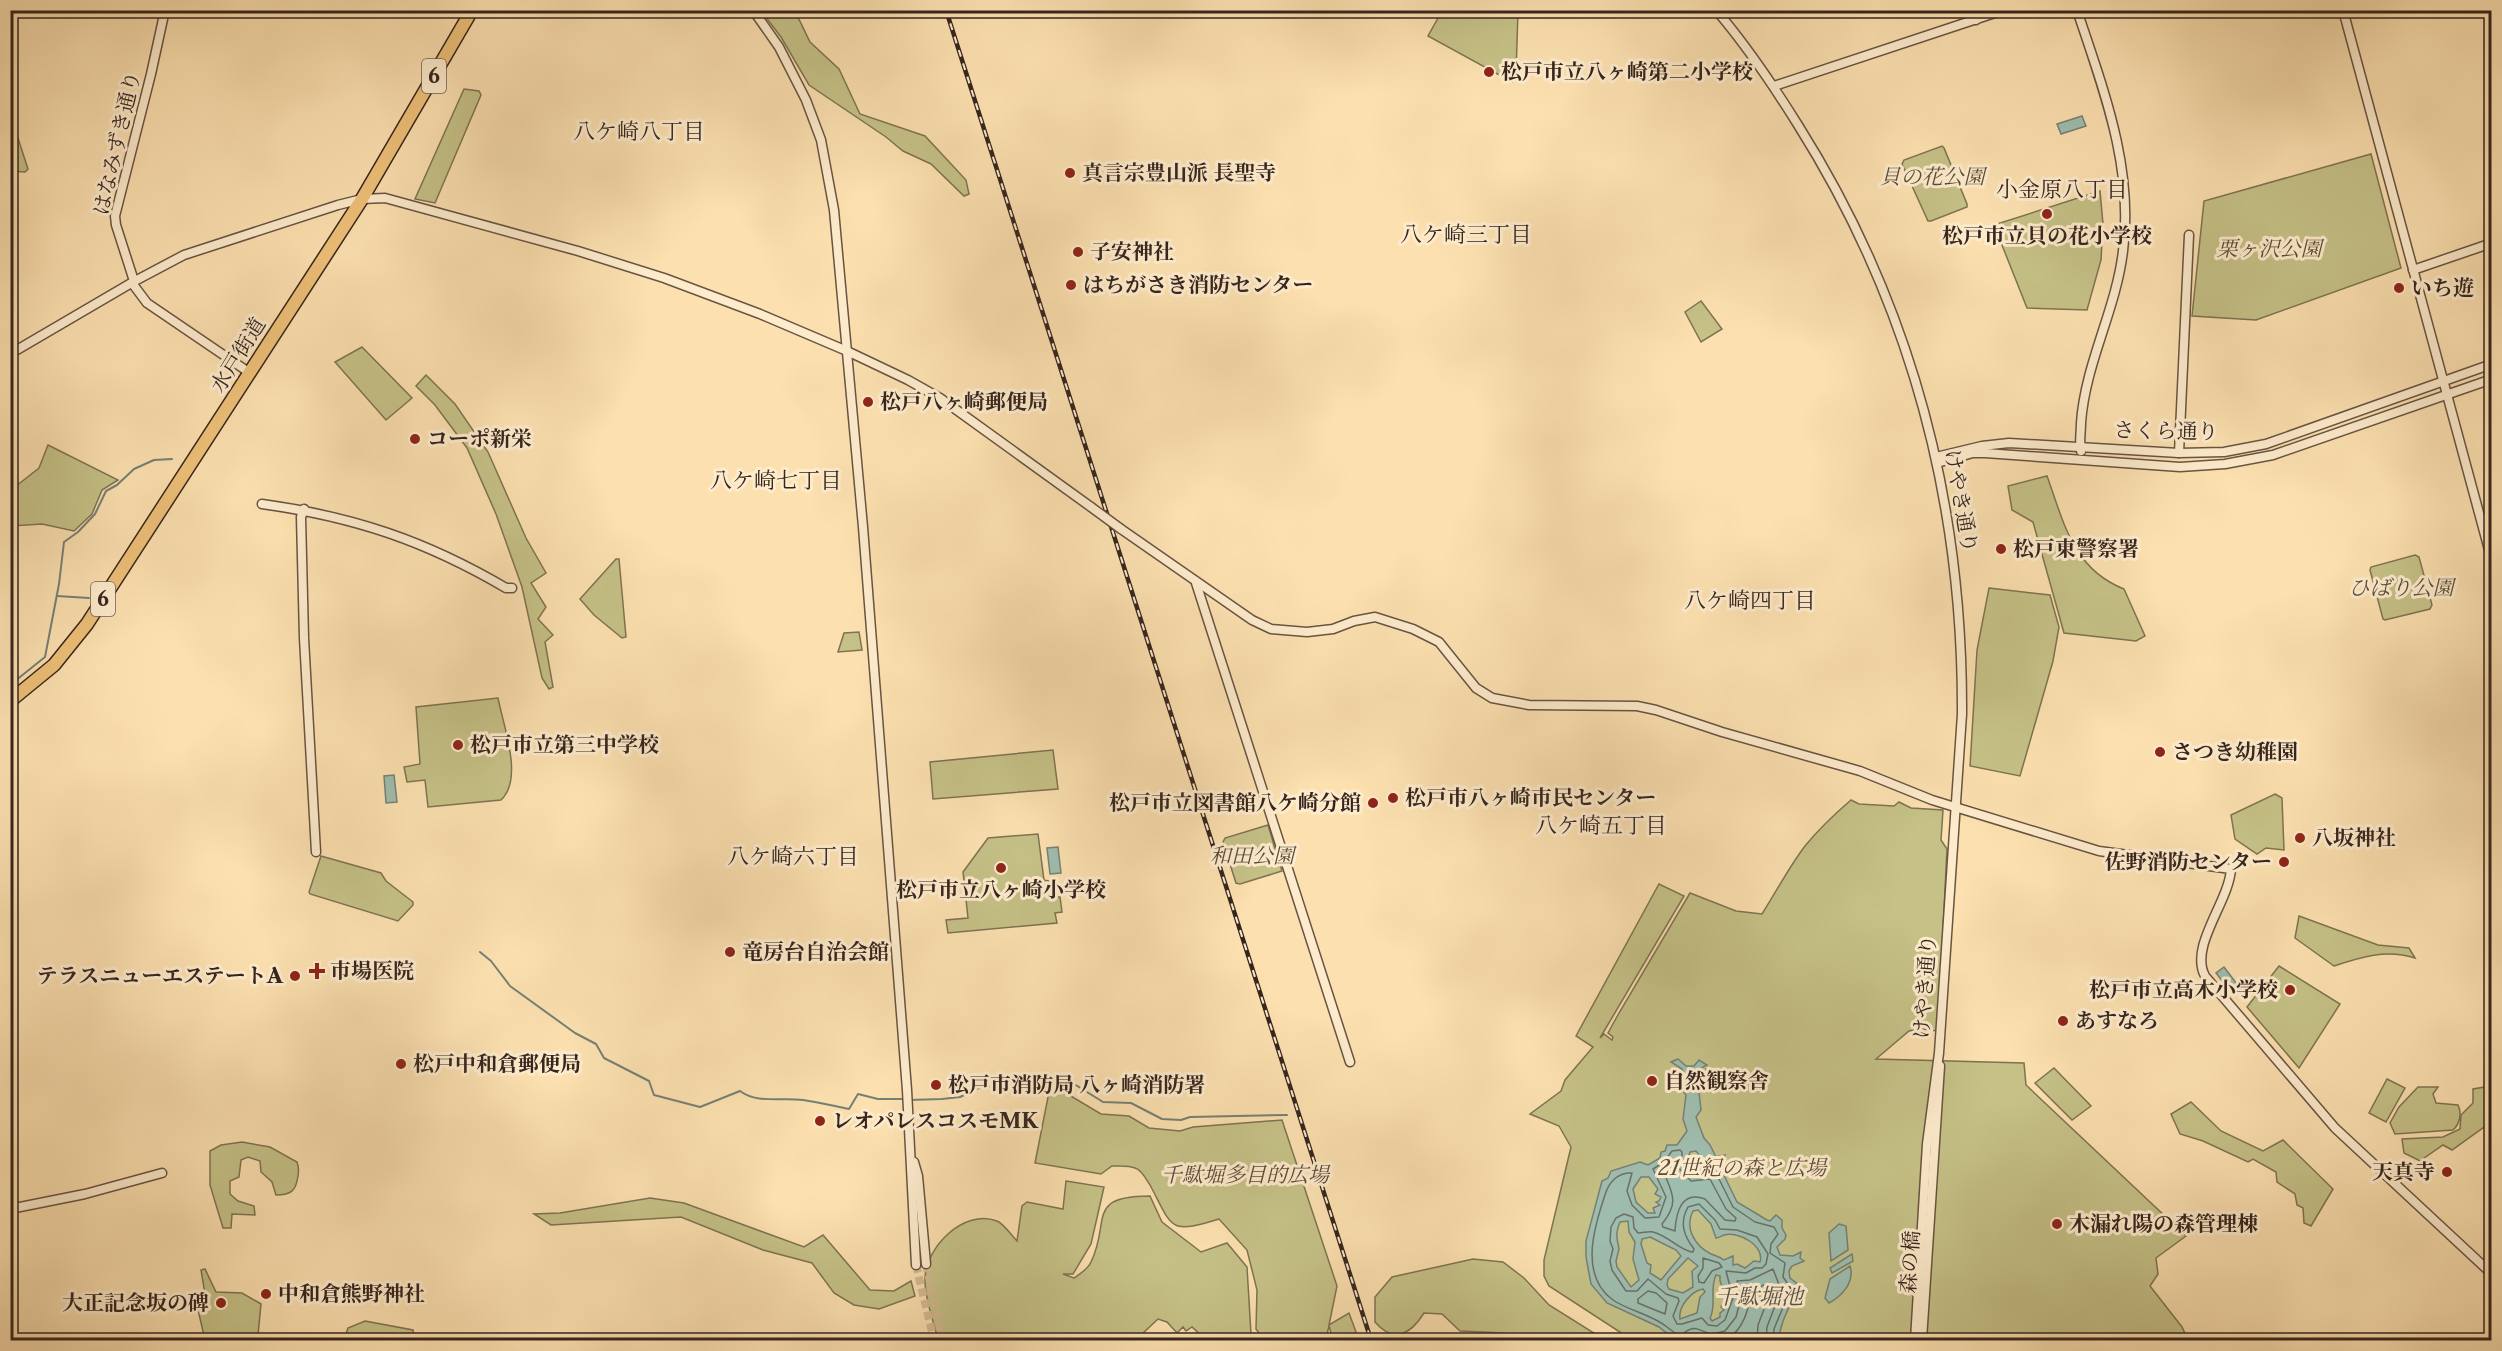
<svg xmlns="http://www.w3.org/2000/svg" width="2502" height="1351" font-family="'Libre Caslon Text','Noto Serif JP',serif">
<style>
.green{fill:#c5c187;stroke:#7e7352;stroke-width:1.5}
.water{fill:#9fbdaf;stroke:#758075;stroke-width:1.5;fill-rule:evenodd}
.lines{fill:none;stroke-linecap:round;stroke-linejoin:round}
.shore{stroke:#6a7166;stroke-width:1.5}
.stream{stroke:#758075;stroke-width:2}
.minor-tunnel{stroke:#d4bb93;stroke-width:8;stroke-dasharray:8 4;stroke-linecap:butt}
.minor-casing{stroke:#685442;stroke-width:11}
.highway-casing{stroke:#36251e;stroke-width:15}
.minor{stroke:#fdebcc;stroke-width:8}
.highway{stroke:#eec078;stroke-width:12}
.rail-casing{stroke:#36251e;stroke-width:4.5}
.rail{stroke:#fdebcc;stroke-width:2;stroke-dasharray:7;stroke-linecap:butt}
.minor-bridge-casing{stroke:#685442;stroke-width:11;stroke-linecap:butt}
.minor-bridge{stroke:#fdebcc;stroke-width:8}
.poi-dot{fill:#8f2418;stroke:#fdebcc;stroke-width:2}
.labels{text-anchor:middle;stroke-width:6;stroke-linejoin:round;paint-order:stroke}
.shield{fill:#fdebcc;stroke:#726052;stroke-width:1.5}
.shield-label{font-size:20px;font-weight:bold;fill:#36251e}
.poi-label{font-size:21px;font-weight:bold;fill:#36251e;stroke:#fdebcc;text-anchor:start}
.street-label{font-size:21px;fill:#36251e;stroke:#fdebcc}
.park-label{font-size:21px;font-style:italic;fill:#5a4c38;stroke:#fdebcc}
.neighbourhood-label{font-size:22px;fill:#36251e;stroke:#fdebcc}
.water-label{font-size:22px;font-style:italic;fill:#56534a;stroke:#fdebcc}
</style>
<rect width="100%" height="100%" fill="#fce0b0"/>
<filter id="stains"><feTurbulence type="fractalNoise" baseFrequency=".00333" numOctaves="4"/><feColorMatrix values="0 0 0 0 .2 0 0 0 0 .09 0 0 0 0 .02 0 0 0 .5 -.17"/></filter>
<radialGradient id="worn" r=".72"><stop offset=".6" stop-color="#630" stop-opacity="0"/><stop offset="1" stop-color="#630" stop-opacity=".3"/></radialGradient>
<g class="green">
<polygon points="761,11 795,11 810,42 839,69 860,114 925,136 966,180 969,194 964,196 931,164 903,151 886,137 809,85 781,37"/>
<polygon points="1442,11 1518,11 1516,74 1512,82 1428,36"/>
<polygon points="464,89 479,91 481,95 435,203 415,199"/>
<polygon points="10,132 17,135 28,169 25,172 11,171"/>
<polygon points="1942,146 1944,148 1967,204 1967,207 1931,221 1928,221 1902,164 1904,160"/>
<polygon points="2371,154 2401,268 2256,320 2192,316 2204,201"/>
<polygon points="2100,191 2103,224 2101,260 2087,310 2027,308 1994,225"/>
<polygon points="1701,301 1722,329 1701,342 1685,312"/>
<polygon points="362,347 412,398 386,420 335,362"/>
<polygon points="426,375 455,404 488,452 526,538 546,573 531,583 546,607 538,619 553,635 545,642 553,687 549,689 542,678 522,587 496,514 467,448 435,405 416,386"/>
<polygon points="48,445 118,480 102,490 92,514 74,531 42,524 11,526 11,490 39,468"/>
<path d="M 2047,476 C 2064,523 2073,569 2124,589 L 2145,636 L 2136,641 L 2064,633 L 2033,522 L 2012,510 L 2008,486 Z"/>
<polygon points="2415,555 2419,557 2432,605 2430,609 2385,620 2383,619 2370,570 2371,567"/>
<polygon points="616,559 619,559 626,637 622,638 594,615 580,599"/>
<polygon points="1989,588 2050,595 2059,627 2053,661 2020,776 1970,766 1977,650"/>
<polygon points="859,632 862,650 838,652 844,633"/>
<path d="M 498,698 C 503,725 524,779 501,800 L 428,807 L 425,780 L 407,782 L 404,767 L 420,764 L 416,707 Z"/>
<polygon points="1053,750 1058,789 933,799 930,762"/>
<polygon points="2275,794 2282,798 2284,850 2266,848 2257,854 2235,839 2231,815"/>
<path d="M 1851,800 L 1859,804 L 1894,806 L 1899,802 L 1911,808 L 1943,810 L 1941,840 L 1947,849 L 1938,1031 L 1920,1029 L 1909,1031 L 1876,1059 L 2024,1063 L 2026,1085 L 2186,1236 L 2156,1258 L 2158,1274 L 2150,1286 L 2182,1327 L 2188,1340 L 1632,1340 L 1549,1286 L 1544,1276 L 1544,1260 L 1571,1147 L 1559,1126 L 1530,1114 L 1561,1091 L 1565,1080 L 1593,1047 L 1576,1036 L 1659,884 L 1684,896 L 1600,1038 L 1604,1034 L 1612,1040 L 1613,1037 L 1608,1033 L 1619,1013 L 1690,893 L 1736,911 L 1762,914 C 1776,892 1789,867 1805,846 C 1818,830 1837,812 1851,800 Z"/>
<polygon points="1268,825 1282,871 1240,884 1236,883 1223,842 1225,838"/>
<polygon points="1038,834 1044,880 1049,881 1049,897 1060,897 1062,912 1055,913 1057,923 948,933 946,920 968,918 963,872 988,838"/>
<polygon points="321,856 381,873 386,881 413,902 413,905 398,921 310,894 309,892"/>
<path d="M 2299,916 L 2378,945 L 2409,948 L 2415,958 C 2386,949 2361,957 2334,966 L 2295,938 Z"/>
<polygon points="2279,966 2340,1004 2299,1068 2247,1007"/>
<polygon points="2054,1068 2091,1106 2072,1120 2035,1083"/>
<polygon points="2387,1079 2405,1088 2386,1122 2369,1113"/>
<polygon points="2491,1086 2491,1122 2452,1150 2443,1145 2420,1161 2404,1153 2402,1139 2443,1137 2460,1129 2461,1115 2473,1103 2473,1089"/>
<path d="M 2418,1087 L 2438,1087 L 2433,1094 L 2436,1103 L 2458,1105 C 2462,1113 2460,1124 2453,1130 L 2395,1134 L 2390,1123 L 2399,1107 Z"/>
<path d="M 1059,1089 L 1101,1114 L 1129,1116 L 1149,1128 L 1180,1131 L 1193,1127 L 1282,1120 L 1337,1286 L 1329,1325 L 1349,1313 L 1359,1340 L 1333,1340 L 1329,1326 L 1327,1334 L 1329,1340 L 1264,1340 L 1256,1329 L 1257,1290 L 1247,1250 L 1219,1219 C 1168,1235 1173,1228 1150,1185 C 1146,1179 1142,1170 1135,1168 C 1129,1165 1118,1166 1112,1166 L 1101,1174 L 1035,1163 L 1049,1092 Z"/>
<polygon points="2191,1102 2221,1131 2263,1151 2283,1140 2333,1189 2311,1226 2304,1223 2303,1208 2297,1205 2295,1194 2277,1182 2276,1172 2253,1159 2248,1162 2203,1141 2180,1134 2171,1114"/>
<path d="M 242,1142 L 270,1147 L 297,1162 C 299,1167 299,1170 298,1176 C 296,1191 291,1195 276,1195 L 272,1182 L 261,1172 L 260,1161 L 248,1157 L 241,1160 L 239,1177 L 230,1181 L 230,1194 L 238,1201 L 254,1206 L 255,1215 L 232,1214 L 231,1228 L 223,1228 L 210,1185 L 210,1151 L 221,1145 Z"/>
<path d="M 1066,1181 L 1104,1187 L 1091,1244 L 1073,1274 L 1063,1274 L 1074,1278 C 1080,1274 1088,1269 1091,1262 C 1111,1221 1085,1196 1150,1196 L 1162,1222 L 1201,1252 L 1227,1243 L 1247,1267 L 1251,1334 L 1256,1340 L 1206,1340 L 1192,1327 L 1186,1331 L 1183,1327 L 1177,1333 L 1167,1322 L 1158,1319 L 1141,1335 L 1142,1340 L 938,1340 C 934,1322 925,1300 925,1281 C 924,1248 964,1208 997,1221 C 1004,1224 1011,1235 1017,1241 L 1022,1206 L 1027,1202 L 1063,1209 Z"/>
<polygon points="650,1198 684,1203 804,1247 823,1235 870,1290 894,1291 911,1281 915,1296 879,1309 854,1305 834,1293 812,1263 763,1250 681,1217 551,1225 534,1214 560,1213"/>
<path d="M 1473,1259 L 1503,1262 L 1524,1278 L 1549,1305 L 1605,1340 L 1508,1340 L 1503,1333 L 1460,1331 L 1442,1314 L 1424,1313 C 1411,1334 1394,1344 1375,1322 L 1375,1297 L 1392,1277 Z"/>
<polygon points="205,1269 216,1292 242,1293 261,1304 258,1335 264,1340 205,1340 198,1310 207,1306 201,1270"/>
<polygon points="365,1321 413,1330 415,1340 332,1340 334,1336 345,1337 348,1328"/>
</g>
<g class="water">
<polygon points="2082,116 2086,126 2061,134 2057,124"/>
<polygon points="394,775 397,802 386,803 384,776"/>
<polygon points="1058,847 1061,873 1050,874 1047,848"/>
<polygon points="2224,967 2240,988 2232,994 2216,973"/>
<path d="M 1678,1059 L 1686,1066 L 1694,1066 L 1699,1060 L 1707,1065 L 1695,1072 L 1698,1079 L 1707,1076 L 1706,1070 L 1709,1073 L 1705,1082 L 1698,1084 L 1701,1110 L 1696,1117 L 1704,1138 L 1710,1145 L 1716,1157 L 1725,1155 L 1720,1167 L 1737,1202 L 1767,1220 L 1770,1221 L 1776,1215 L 1782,1220 L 1782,1228 L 1786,1235 L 1785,1239 L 1777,1247 L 1780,1255 L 1793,1256 L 1801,1252 L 1800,1258 L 1804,1261 L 1792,1266 L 1789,1271 L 1790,1278 L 1799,1285 C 1792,1304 1780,1320 1779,1340 L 1675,1340 L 1659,1327 L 1607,1303 L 1591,1284 L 1586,1257 L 1586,1241 L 1602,1181 L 1608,1178 L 1611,1171 L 1640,1162 L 1648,1165 L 1660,1158 L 1661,1152 L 1665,1151 L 1667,1145 L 1677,1145 L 1687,1131 L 1683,1119 L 1686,1095 L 1681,1088 L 1685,1080 L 1682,1069 L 1671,1062 ZM 1696,1151 L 1704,1161 L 1703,1166 L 1697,1169 L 1688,1158 L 1690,1152 ZM 1641,1177 L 1649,1177 L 1658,1189 L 1655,1194 L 1661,1197 L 1659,1201 L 1656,1202 L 1660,1205 L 1653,1208 L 1655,1213 L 1648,1213 L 1636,1202 L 1633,1189 ZM 1698,1210 L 1711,1224 L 1716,1238 C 1719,1238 1721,1236 1724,1235 C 1739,1231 1765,1246 1760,1262 L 1754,1261 L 1745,1268 L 1737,1264 L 1733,1265 L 1733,1256 L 1724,1260 C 1720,1257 1716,1256 1711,1254 C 1695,1246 1684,1228 1693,1211 ZM 1628,1221 L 1629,1232 L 1635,1242 L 1633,1259 L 1639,1280 L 1631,1287 L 1617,1267 L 1616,1261 L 1619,1249 C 1617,1238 1615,1233 1620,1222 ZM 1650,1237 L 1676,1250 L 1681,1256 L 1661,1280 L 1650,1273 L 1651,1265 L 1647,1263 L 1641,1244 L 1642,1239 ZM 1688,1258 L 1698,1266 L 1692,1271 L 1693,1287 L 1683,1293 L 1669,1289 L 1667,1285 L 1668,1279 ZM 1716,1275 L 1720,1276 L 1720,1281 L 1727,1298 L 1721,1307 L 1724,1310 L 1720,1313 L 1720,1317 L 1712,1321 L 1710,1318 C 1717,1305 1709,1290 1716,1275 ZM 1703,1289 L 1705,1292 L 1700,1297 L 1697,1313 L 1680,1319 C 1678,1307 1691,1291 1703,1289 Z"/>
<polygon points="1839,1224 1846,1226 1848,1250 1831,1261 1829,1233"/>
<polygon points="1852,1254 1853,1261 1832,1273 1830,1268"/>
<path d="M 1850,1266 C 1855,1282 1842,1296 1829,1303 L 1825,1298 L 1830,1279 Z"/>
</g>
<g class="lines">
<g class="shore">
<path d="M 1672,1164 L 1676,1165 L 1691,1181 L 1710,1179 L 1726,1209 L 1736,1218 L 1735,1221 L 1725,1220 L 1705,1199 C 1681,1190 1676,1213 1675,1231 L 1663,1227 L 1662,1224 C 1679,1203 1673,1194 1664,1173 Z"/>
<path d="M 1699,1204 L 1715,1220 L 1720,1229 L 1737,1230 L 1757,1237 L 1768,1254 L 1766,1264 L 1762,1268 L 1755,1268 L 1746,1273 L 1726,1271 L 1733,1298 L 1725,1320 L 1717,1326 L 1708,1325 L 1702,1318 L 1682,1324 L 1677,1324 L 1673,1316 L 1679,1301 L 1678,1298 L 1666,1294 L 1648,1279 L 1637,1291 L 1626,1291 L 1612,1270 L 1610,1261 L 1613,1249 L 1610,1241 L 1611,1227 L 1616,1218 L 1624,1214 L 1633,1217 L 1634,1228 L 1638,1233 C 1643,1233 1648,1231 1653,1232 C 1667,1235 1682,1252 1693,1252 L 1694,1249 C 1684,1236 1679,1223 1688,1207 Z"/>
<polygon points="1703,1258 1719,1263 1722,1267 1712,1271 1704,1283 1699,1282 1698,1276 1703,1268"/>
<polygon points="1648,1291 1656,1293 1667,1303 1665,1314 1638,1303 1638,1299"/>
<path d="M 1678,1340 C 1677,1333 1672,1331 1667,1327 C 1651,1314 1629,1311 1613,1300 C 1578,1275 1595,1224 1606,1192 C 1610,1181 1619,1172 1632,1173 L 1627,1191 L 1632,1205 L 1645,1218 L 1659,1217 L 1666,1197 L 1653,1169 L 1664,1162 L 1672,1151 L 1680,1150 L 1682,1152 L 1682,1160 L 1691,1173 L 1699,1174 L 1713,1167 L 1733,1207 L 1755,1222 L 1774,1227 L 1778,1234 L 1771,1244 L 1770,1253 L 1785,1263 L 1783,1277 L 1791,1288 L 1774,1329 L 1773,1340"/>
<path d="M 1685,1340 L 1685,1332 C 1697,1324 1700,1332 1712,1334 L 1725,1331 L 1736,1317 L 1741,1298 L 1737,1281 L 1750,1280 L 1773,1269 L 1781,1290 L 1767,1327 L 1766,1340"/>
<path d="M 1726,1340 C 1743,1330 1750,1309 1750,1290 L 1767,1284 L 1771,1291 L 1758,1325 L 1757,1340"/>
</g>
<g class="stream">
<polyline points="57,596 89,598"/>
<polyline points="10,685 45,657 59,584 64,542 78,532 95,514 106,491 117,485 134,469 154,460 172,459"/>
<path d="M 480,952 L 491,961 L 510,986 L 575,1033 L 596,1044 L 604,1058 L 649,1081 L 654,1095 L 700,1107 L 740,1091 C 757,1104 782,1097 803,1100 C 818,1102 834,1106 849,1109 L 858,1094 L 878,1099 L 904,1099"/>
<polyline points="909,1100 942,1099 960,1097 983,1086 1011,1088 1063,1077 1103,1102 1131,1103 1162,1119 1181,1120 1190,1117 1287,1115"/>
</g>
<g class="minor-tunnel">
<polyline points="926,1264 943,1340"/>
<polyline points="916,1265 934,1340"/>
</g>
<defs>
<g id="minor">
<polyline points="165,10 151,74 115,216 116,225 134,281 132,283 147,303 250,373"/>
<polyline points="753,10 779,47 806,100 821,140 834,210 863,527 907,1090 916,1265"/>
<path d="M 1716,10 C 1747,46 1773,85 1798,125 C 1911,304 1963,503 1962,714 L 1939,1053 L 1927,1144 L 1915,1340"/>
<polyline points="1973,10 1976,20"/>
<path d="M 2077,10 C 2103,89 2134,167 2123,251 C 2116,310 2085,364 2081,423 C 2081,432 2079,442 2081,451"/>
<polyline points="2343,10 2492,561"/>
<polyline points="1774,86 2004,10"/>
<polyline points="2413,270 2492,243"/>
<polyline points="10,354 133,282 184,255 338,205 362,199 385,198 578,251 664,278 760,314 847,351 908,380 940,398 1091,507"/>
<polyline points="2179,453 2189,235"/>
<polyline points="1936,457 1982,446 2009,443 2179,453 2224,452 2266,444 2492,364"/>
<polyline points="1937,463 1973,453 1985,453 2180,467 2225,464 2273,455 2492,379"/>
<path d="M 262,504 C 355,517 426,541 506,588 L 512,588"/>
<polyline points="304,509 301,517 304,638 316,852"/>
<path d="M 1121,529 L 1252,620 L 1271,629 L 1307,632 L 1333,629 L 1354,621 L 1375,617 L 1413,629 L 1439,642 L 1476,688 L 1492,698 L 1529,705 L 1637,706 L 1656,710 L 1722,732 L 1860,771 L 1932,800 L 2099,851 L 2231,869 C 2229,902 2189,946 2205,976 L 2335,1128 L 2492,1274"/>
<polyline points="1196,583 1350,1062"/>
<polyline points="914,1162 918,1176 926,1264"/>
<polyline points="10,1209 85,1194 162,1173"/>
<polyline points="1922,1340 1940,1066"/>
</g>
<polyline id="highway" points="10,701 54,665 87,624 362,199 472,10"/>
</defs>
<use href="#minor" class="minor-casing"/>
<use href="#highway" class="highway-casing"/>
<use href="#minor" class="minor"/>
<use href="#highway" class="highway"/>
<defs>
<polyline id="rail" points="946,10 1371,1340"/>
</defs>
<use href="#rail" class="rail-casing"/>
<use href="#rail" class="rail"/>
<defs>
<polyline id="minor-bridge" points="1091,507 1121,529"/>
</defs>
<use href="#minor-bridge" class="minor-bridge-casing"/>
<use href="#minor-bridge" class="minor-bridge"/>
</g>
<g class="poi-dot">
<circle cx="1489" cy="72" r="6"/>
<circle cx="1070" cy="173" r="6"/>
<circle cx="2047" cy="214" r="6"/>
<circle cx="1078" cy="252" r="6"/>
<circle cx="1071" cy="285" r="6"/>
<circle cx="2399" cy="288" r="6"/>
<circle cx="868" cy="402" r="6"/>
<circle cx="415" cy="439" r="6"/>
<circle cx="2001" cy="549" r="6"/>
<circle cx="458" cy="745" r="6"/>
<circle cx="2160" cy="752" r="6"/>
<circle cx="1393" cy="798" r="6"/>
<circle cx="1373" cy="803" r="6"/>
<circle cx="2300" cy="838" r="6"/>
<circle cx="2284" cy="862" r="6"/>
<circle cx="1001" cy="868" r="6"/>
<circle cx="730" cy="952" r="6"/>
<path d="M314 962h6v6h6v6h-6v6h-6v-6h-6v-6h6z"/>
<circle cx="295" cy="976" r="6"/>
<circle cx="2290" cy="990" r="6"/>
<circle cx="2063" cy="1021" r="6"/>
<circle cx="401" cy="1064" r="6"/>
<circle cx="1652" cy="1081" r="6"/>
<circle cx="936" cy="1085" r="6"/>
<circle cx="820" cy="1121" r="6"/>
<circle cx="2447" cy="1172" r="6"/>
<circle cx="2057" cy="1224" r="6"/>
<circle cx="266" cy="1294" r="6"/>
<circle cx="221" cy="1303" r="6"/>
</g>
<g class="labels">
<g class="shield">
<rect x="422" y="59" width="24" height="34" rx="4.5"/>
<rect x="91" y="582" width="24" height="34" rx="4.5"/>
</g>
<g class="shield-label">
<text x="434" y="83">6</text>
<text x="103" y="606">6</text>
</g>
<g class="poi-label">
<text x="1501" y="79">松戸市立八ヶ崎第二小学校</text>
<text x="1082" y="180">真言宗豊山派 長聖寺</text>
<text x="2047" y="243" text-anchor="middle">松戸市立貝の花小学校</text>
<text x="1090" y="259">子安神社</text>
<text x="1083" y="292">はちがさき消防センター</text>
<text x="2411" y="295">いち遊</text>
<text x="880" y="409">松戸八ヶ崎郵便局</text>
<text x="427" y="446">コーポ新栄</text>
<text x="2013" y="556">松戸東警察署</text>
<text x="470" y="752">松戸市立第三中学校</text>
<text x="2172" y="759">さつき幼稚園</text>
<text x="1405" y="805">松戸市八ヶ崎市民センター</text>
<text x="1361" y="810" text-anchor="end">松戸市立図書館八ケ崎分館</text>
<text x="2312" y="845">八坂神社</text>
<text x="2272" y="869" text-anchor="end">佐野消防センター</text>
<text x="1001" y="897" text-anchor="middle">松戸市立八ヶ崎小学校</text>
<text x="742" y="959">竜房台自治会館</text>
<text x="330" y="978">市場医院</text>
<text x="283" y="983" text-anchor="end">テラスニューエステートA</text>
<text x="2278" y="997" text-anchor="end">松戸市立高木小学校</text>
<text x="2075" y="1028">あすなろ</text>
<text x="413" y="1071">松戸中和倉郵便局</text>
<text x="1664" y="1088">自然観察舎</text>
<text x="948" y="1092">松戸市消防局 八ヶ崎消防署</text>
<text x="832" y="1128">レオパレスコスモMK</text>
<text x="2435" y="1179" text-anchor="end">天真寺</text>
<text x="2069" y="1231">木漏れ陽の森管理棟</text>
<text x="278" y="1301">中和倉熊野神社</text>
<text x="209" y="1310" text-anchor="end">大正記念坂の碑</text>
</g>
<g class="street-label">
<text transform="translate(117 143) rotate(-77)" y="7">はなみずき通り</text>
<text transform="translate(238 355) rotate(-58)" y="7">水戸街道</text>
<text transform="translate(2166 431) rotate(1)" y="7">さくら通り</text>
<text transform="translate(1961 501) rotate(80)" y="7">けやき通り</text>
<text transform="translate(1925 987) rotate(-86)" y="7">けやき通り</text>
<text transform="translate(1910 1262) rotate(-86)" y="7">森の橋</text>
</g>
<g class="park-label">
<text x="1932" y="184">貝の花公園</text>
<text x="2269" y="256">栗ヶ沢公園</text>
<text x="2401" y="595">ひばり公園</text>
<text x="1252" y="863">和田公園</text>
<text x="1742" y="1175">21世紀の森と広場</text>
<text x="1245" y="1182">千駄堀多目的広場</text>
</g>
<g class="neighbourhood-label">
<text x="639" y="139">八ケ崎八丁目</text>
<text x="2062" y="197">小金原八丁目</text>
<text x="1466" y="242">八ケ崎三丁目</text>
<text x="776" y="488">八ケ崎七丁目</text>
<text x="1750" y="608">八ケ崎四丁目</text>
<text x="1601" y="833">八ケ崎五丁目</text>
<text x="793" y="864">八ケ崎六丁目</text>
</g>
<g class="water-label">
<text x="1759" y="1304">千駄堀池</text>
</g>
</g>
<rect width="2502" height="1351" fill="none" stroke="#fce0b0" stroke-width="36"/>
<rect x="12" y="12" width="2478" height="1327" fill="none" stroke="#36251e" stroke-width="3"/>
<rect x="18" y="18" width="2466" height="1315" fill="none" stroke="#36251e" stroke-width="1.5"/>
<rect width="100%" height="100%" filter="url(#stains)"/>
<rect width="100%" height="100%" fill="url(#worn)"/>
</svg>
